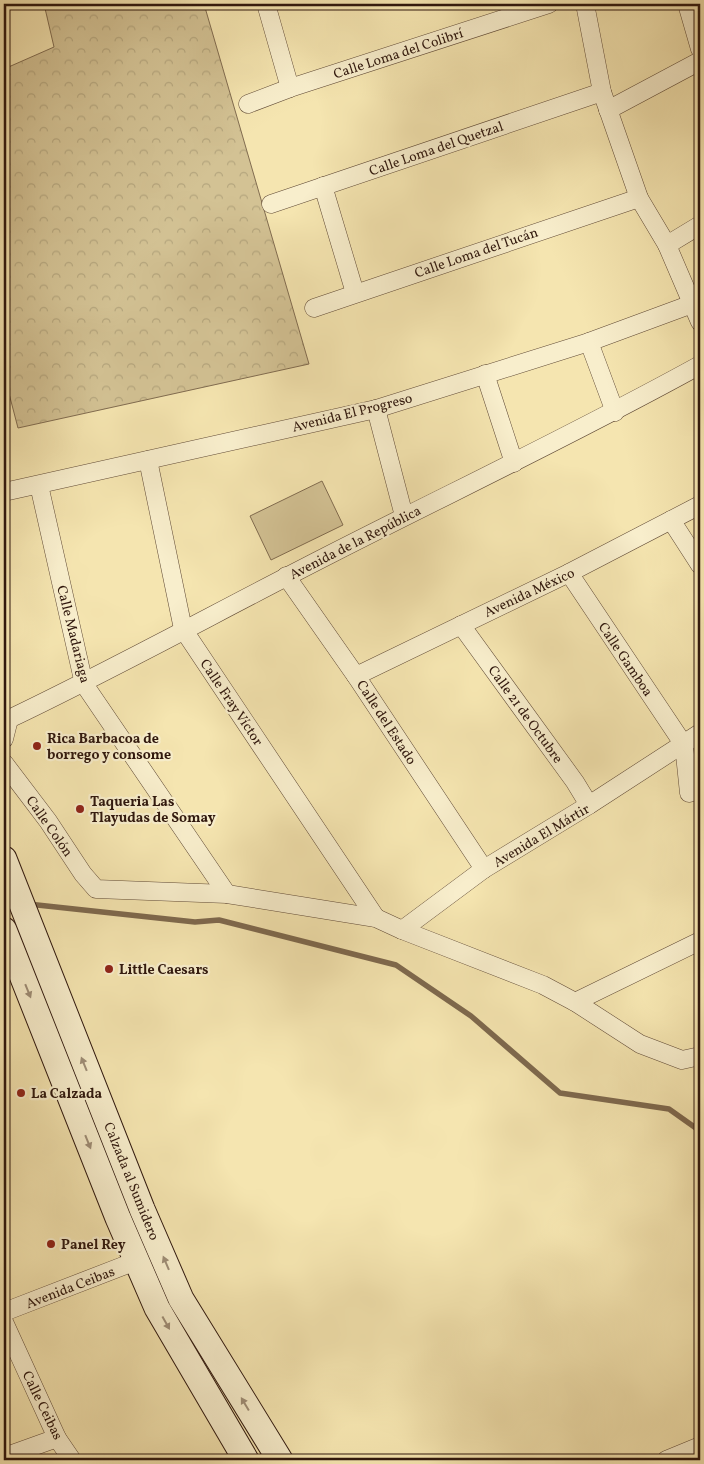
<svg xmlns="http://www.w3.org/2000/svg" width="704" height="1464" font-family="Vollkorn,serif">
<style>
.forest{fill:url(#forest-crowns);stroke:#816c50}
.garden{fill:#d3c294;stroke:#816c50}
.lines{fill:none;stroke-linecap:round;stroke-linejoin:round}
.stream{stroke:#7e694e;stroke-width:5.5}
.minor-casing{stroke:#604a36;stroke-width:19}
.secondary-casing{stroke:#2f170d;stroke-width:27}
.minor{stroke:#f8eecc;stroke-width:18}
.secondary{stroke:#f8eecc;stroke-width:25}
.oneway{fill:#9e8d76}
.poi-dot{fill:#8f2418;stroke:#f8eecc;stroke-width:2}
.labels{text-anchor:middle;stroke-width:4.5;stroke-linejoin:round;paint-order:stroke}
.street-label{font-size:14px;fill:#2f170d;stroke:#f8eecc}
.poi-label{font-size:14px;font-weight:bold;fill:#2f170d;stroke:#f8eecc;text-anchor:start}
</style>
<defs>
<pattern id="forest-crowns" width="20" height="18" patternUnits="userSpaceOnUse" patternTransform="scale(1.25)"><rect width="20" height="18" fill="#d3c294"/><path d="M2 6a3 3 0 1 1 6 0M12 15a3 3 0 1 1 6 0" fill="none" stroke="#b5a67e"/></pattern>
</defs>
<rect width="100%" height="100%" fill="#f5e5b0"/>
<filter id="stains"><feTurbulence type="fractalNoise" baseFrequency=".004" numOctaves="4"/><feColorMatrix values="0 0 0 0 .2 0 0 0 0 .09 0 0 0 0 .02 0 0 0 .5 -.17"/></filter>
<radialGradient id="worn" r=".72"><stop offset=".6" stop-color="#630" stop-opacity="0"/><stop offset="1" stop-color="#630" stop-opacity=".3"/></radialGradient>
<polygon class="forest" points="44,4 204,4 309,364 18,428 6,382 4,382 4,69 54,47"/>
<polygon class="garden" points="322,481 343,525 271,560 250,516"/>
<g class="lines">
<polyline class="stream" points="28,904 195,922 219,920 396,965 471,1016 560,1093 669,1109 700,1131"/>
<defs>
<g id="minor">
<polyline points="266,4 290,88"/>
<polyline points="585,4 602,92 639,198 667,245 700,322"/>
<polyline points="687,4 700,49"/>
<polyline points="248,104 290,88 549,4"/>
<polyline points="608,110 700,61"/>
<polyline points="323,186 355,293"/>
<polyline points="271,204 602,92"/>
<polyline points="667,245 700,225"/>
<polyline points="314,308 639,198"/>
<polyline points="589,342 615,412"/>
<polyline points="485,374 514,463"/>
<polyline points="376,409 404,516"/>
<polyline points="148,460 183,629 376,918"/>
<polyline points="39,485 84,684 227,894"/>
<polyline points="4,492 376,409 589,342 692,304"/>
<polyline points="671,520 700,565"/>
<polyline points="569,573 684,745 689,793 700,789"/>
<polyline points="286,576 356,676 484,869"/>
<polyline points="461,625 575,782 589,805"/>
<polyline points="356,676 569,573 700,505"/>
<path d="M 4,720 L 9,719 C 116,668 219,611 325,557 C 450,493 577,433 700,365"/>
<polyline points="4,739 9,719"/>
<polyline points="4,763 48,821 83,874 96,889 227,894 376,918 402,930 543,985 575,1002 640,1044 682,1060 700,1056"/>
<polyline points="402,930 484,869 589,805 700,733"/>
<polyline points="575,1002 700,941"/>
<polyline points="4,1312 136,1261"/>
<polyline points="4,1322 57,1438 72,1460"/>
<polyline points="4,1457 57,1438"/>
<polyline points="666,1460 700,1446"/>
</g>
<g id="secondary">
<polyline points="4,859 142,1209 181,1299 280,1460"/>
<polyline points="4,930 118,1218 157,1308 246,1460"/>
</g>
</defs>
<use href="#minor" class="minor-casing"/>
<use href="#secondary" class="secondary-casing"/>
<use href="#minor" class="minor"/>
<use href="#secondary" class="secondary"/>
</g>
<defs><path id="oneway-solid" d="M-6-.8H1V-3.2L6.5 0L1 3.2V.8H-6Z" transform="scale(1.25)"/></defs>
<g class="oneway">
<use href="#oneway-solid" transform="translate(28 991) rotate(68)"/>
<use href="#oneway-solid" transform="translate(84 1064) rotate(-112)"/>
<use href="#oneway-solid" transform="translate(88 1142) rotate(68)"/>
<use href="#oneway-solid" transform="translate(166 1263) rotate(-113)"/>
<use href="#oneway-solid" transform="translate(166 1323) rotate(61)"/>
<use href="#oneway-solid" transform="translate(245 1404) rotate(-121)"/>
</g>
<g class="poi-dot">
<circle cx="37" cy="746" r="5"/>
<circle cx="80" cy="809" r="5"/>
<circle cx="109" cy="969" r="5"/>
<circle cx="21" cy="1093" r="5"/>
<circle cx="51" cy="1244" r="5"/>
</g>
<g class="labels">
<g class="street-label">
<text transform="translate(398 53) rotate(-18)" y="5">Calle Loma del Colibrí</text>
<text transform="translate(436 148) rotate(-19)" y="5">Calle Loma del Quetzal</text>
<text transform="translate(476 252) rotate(-19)" y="5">Calle Loma del Tucán</text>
<text transform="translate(352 412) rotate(-14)" y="5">Avenida El Progreso</text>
<text transform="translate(355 542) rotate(-27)" y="5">Avenida de la República</text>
<text transform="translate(529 592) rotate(-25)" y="5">Avenida México</text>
<text transform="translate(74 634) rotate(76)" y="5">Calle Madariaga</text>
<text transform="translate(626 659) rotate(56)" y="5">Calle Gamboa</text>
<text transform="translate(232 702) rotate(56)" y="5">Calle Fray Víctor</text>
<text transform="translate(526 714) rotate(54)" y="5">Calle 21 de Octubre</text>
<text transform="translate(387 722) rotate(57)" y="5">Calle del Estado</text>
<text transform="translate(50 826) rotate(55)" y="5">Calle Colón</text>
<text transform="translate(541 835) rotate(-31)" y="5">Avenida El Mártir</text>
<text transform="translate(132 1181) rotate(68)" y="5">Calzada al Sumidero</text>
<text transform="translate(70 1287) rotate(-21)" y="5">Avenida Ceibas</text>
<text transform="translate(43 1405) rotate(64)" y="5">Calle Ceibas</text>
</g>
<g class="poi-label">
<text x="47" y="743">Rica Barbacoa de<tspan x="47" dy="16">borrego y consome</tspan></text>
<text x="90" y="806">Taqueria Las<tspan x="90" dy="16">Tlayudas de Somay</tspan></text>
<text x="119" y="974">Little Caesars</text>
<text x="31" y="1098">La Calzada</text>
<text x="61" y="1249">Panel Rey</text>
</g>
</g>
<rect width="704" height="1464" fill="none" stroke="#f5e5b0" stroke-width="20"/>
<rect x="5" y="5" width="694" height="1454" fill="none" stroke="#2f170d" stroke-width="2.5"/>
<rect x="10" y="10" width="684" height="1444" fill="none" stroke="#2f170d"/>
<rect width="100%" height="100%" filter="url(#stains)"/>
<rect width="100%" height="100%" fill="url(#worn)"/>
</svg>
